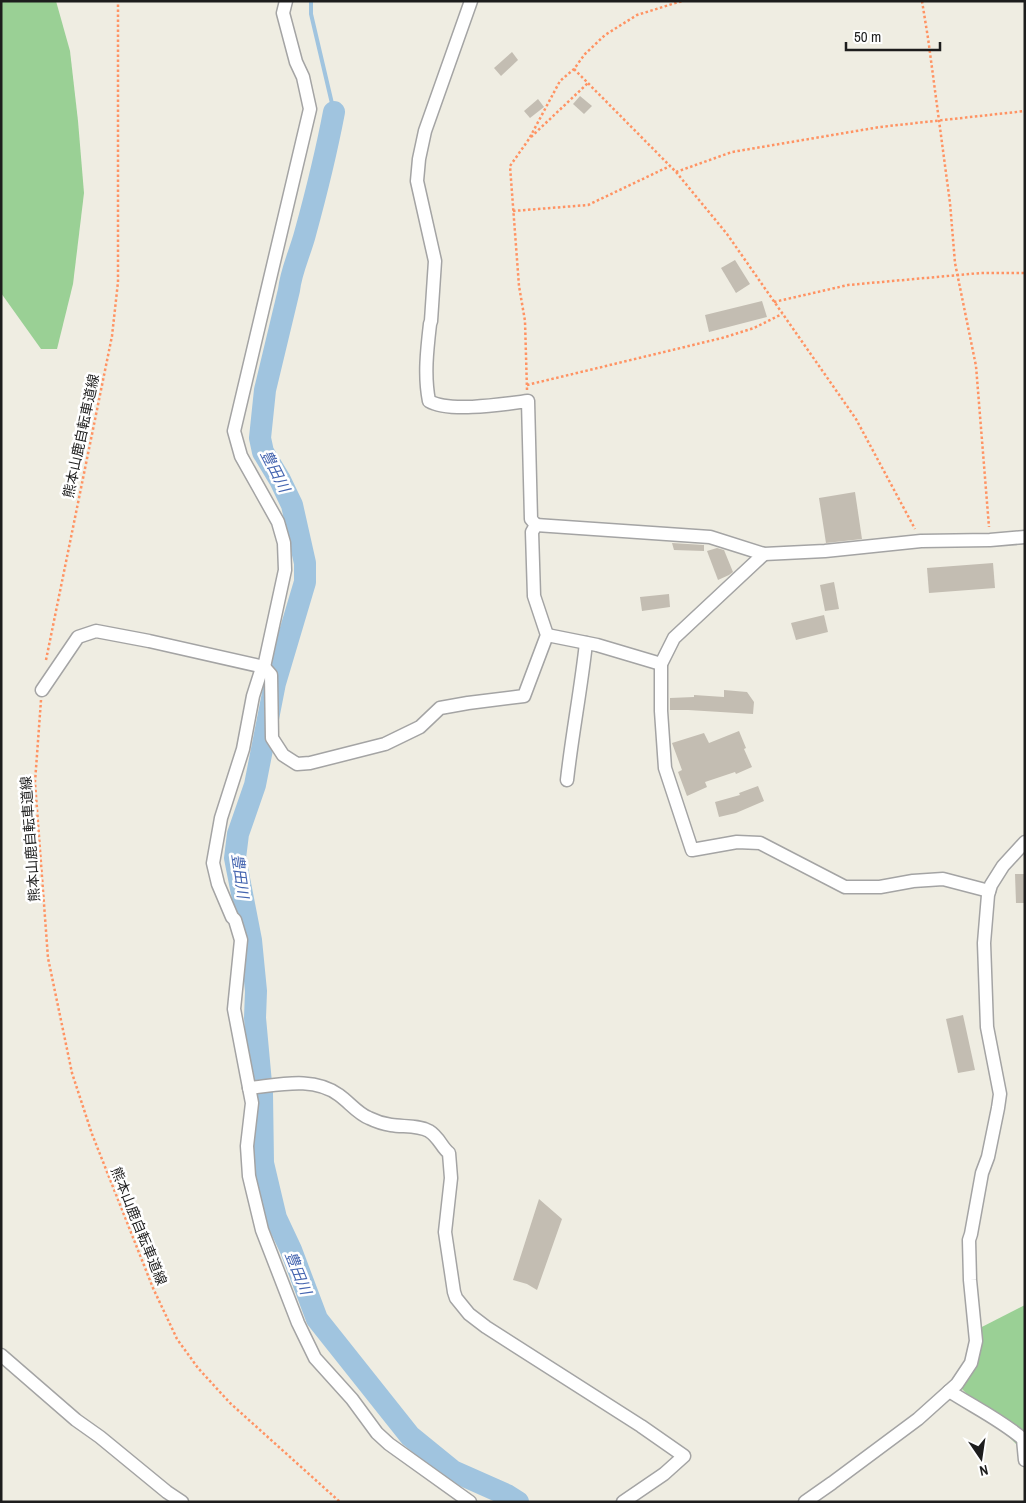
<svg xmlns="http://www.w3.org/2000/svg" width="1026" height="1503" font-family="'Archivo Narrow','Noto Sans JP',sans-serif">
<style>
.forest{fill:#9ad095}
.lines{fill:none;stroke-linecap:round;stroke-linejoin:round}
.stream{stroke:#a0c4df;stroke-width:4}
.river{stroke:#a0c4df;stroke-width:22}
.building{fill:#c3bdb2}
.street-casing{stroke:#a4a4a4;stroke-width:15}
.path{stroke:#ff9363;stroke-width:2.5;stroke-dasharray:2.5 2.5;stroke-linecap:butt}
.street{stroke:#fff;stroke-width:12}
.labels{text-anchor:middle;stroke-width:5;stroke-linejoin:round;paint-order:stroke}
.street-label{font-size:14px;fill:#1d1d1d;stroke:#fff}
.water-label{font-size:15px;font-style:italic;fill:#4565b0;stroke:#fff}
</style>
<rect width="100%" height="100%" fill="#efede2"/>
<g class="forest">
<polygon points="1,1 56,1 70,51 78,121 84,193 73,284 57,349 41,349 1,293"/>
<polygon points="1025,1305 1025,1450 1023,1451 957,1384 974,1331"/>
</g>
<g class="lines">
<polyline class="stream" points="311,1 311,14 334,112"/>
<path class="river" d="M 334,112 C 326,154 316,194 305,234 C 300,253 291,271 289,290 L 265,390 L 260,438 L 263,452 L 280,480 L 292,505 L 305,563 L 305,582 L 275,683 L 255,785 L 238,834 L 235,858 L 251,940 L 256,991 L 255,1018 L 262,1094 L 263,1163 L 276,1218 L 291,1250 L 317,1319 L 410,1436 L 453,1471 L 507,1495 L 518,1502"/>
</g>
<g class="building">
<polygon points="512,52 518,60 501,76 494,68"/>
<polygon points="580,96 592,106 584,114 573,104"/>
<polygon points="538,99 544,107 530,118 524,111"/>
<polygon points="735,260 750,284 736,293 721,268"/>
<polygon points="762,301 767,317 709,332 705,315"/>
<polygon points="855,492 862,539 826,543 819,498"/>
<polygon points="672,543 704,545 704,551 674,550"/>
<polygon points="717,548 724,550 733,572 729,575 718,580 707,551"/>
<polygon points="993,563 995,588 929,593 927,568"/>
<polygon points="834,582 839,609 825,611 820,585"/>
<polygon points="669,594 670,607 642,611 640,597"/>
<polygon points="824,615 828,632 796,640 791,623"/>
<polygon points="724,690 747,692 754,702 753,714 688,710 670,710 670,698 694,697 694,695 724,697"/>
<polygon points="739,731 746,748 744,749 752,767 736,774 735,772 705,782 707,787 687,796 678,772 682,770 672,743 704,733 709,743"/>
<polygon points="758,786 764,801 736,813 719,817 715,802 740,795 739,793"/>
<polygon points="1015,874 1025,874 1025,903 1016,903"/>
<polygon points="963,1015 975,1070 958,1073 946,1019"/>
<polygon points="539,1199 562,1219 537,1290 527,1284 513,1280"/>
</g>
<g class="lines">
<defs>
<g id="street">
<polyline points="286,1 283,13 296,62 303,77 310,109 234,431 241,456 278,522 284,543 285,570 264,667 260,674 253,696 243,749 221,818 213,863 218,884 232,917 235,920 241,940 234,1009 252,1103 247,1146 249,1176 262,1230 298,1323 315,1358 352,1399 377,1433 389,1444 470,1502"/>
<path d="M 471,1 L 425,131 L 419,159 L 417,181 L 435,261 L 431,321 L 430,324 C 427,350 424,376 429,401 C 449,413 505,404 528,401 L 531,519 L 536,525"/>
<polyline points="536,525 710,537 764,554 825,551 921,541 990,540 1025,537"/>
<polyline points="764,554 674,638 661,664 661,711 665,768 692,850 737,842 760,843 845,887 880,887 913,881 943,879 989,891"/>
<polyline points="547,635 597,645 661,664"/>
<polyline points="42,690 78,637 96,631 149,641 264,667 271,675 272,738 283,755 297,764 310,763 385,744 420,727 440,708 468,703 524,696 547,635 534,596 532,532 536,525"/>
<path d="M 567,780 C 572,735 581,689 586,643"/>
<path d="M 249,1088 C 279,1085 313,1076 339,1095 C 349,1102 358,1114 369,1118 C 375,1121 384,1124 391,1125 C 403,1127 418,1125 429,1131 C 439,1137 442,1148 449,1153 L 451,1178 L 445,1232 L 454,1292 L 456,1298 L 469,1314 L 486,1327 L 641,1426 L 684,1456 L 664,1474 L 623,1502"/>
<polyline points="1,1355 76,1420 100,1437 167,1492 182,1502"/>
<path d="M 949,1391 C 974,1407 1001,1420 1023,1439 L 1025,1460"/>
<polyline points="805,1502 832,1483 918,1419 957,1384 971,1363 976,1341 970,1280 969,1240 971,1234 982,1173 988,1157 998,1108 1000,1094 987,1027 984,943 988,895 991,885 1003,866 1025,842"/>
</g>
</defs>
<use href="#street" class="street-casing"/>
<g class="path">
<polyline points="922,1 928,38 950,203 955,263 976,366 989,527"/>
<polyline points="574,69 676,172 727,234 856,419 915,529"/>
<polyline points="531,137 588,83"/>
<polyline points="676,172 732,152 880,127 1025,111"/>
<polyline points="513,211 588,205 670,166"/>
<polyline points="774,302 848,285 981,273 1025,273"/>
<polyline points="527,385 722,338 754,328 782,314"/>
<polyline points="527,390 525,321 519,286 510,166 529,139 560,81 574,69 585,54 605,35 637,15 682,1"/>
<polyline points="46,660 112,336 118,282 118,1"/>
<polyline points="41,700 35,782 48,958 72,1073 92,1134 153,1288 177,1339 198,1368 230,1403 340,1502"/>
</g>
<use href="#street" class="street"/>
</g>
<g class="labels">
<g class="street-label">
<text transform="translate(81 436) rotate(-78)" y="5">熊本山鹿自転車道線</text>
<text transform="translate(30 839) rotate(-94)" y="5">熊本山鹿自転車道線</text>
<text transform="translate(139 1226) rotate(68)" y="5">熊本山鹿自転車道線</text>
</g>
<g class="water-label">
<text transform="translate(275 471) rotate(63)" y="5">豊田川</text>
<text transform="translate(240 876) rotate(82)" y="5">豊田川</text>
<text transform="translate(298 1273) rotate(68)" y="5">豊田川</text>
</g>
</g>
<rect width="1026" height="1503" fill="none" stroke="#1d1d1d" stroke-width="5"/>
<g transform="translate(981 1458) rotate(167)" stroke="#ffffff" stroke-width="4" paint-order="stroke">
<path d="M0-4L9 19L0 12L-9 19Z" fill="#1d1d1d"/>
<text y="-8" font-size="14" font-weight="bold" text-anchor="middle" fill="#1d1d1d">N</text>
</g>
<path d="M846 42v8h94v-8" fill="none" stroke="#1d1d1d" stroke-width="2.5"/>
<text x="854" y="42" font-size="15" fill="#1d1d1d" stroke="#ffffff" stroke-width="4" paint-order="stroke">50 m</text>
</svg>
